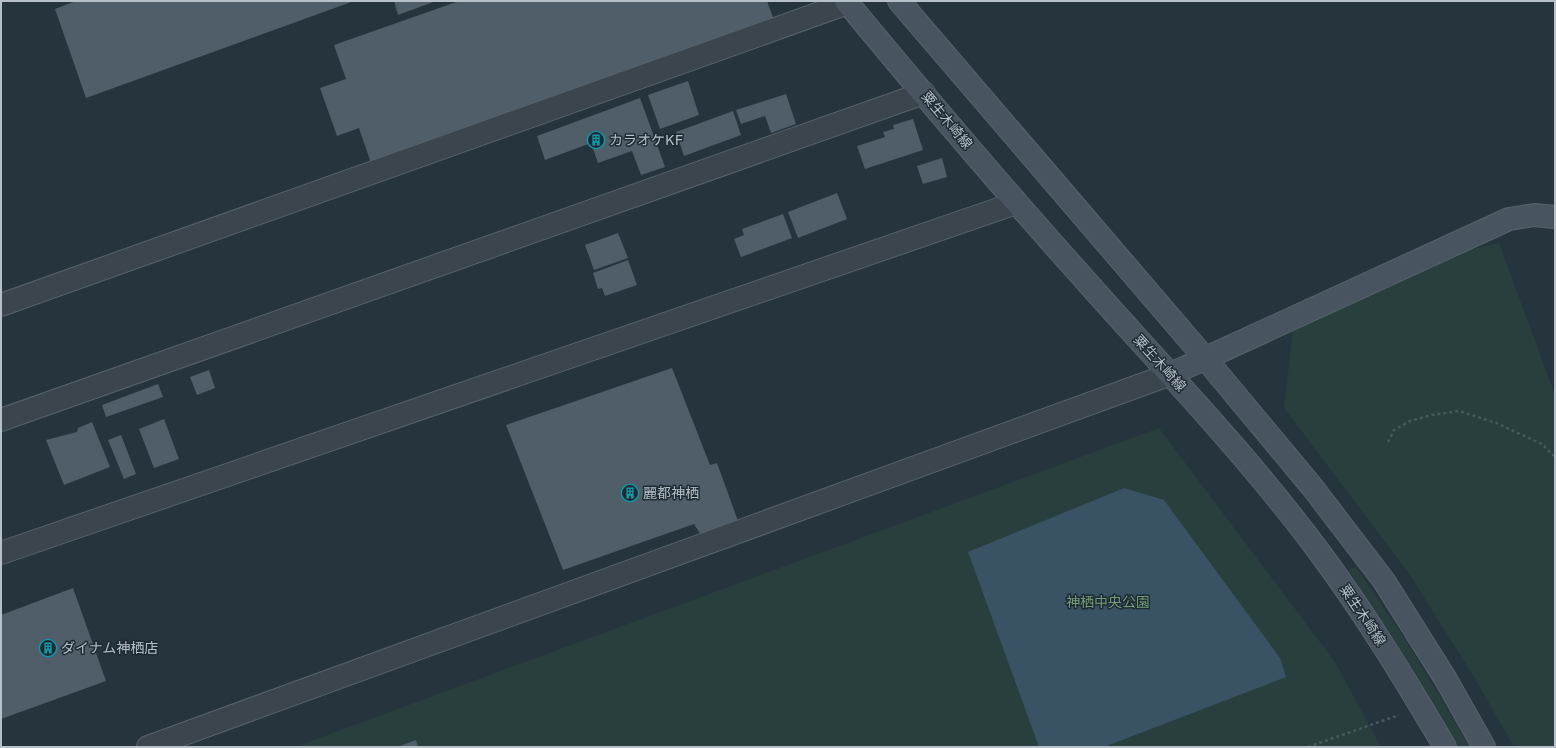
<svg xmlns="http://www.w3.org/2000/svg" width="1556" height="748" font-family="'Golos Text','Noto Sans JP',sans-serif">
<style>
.green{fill:#283f3d}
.water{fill:#3a5364}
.building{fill:#4f5e69}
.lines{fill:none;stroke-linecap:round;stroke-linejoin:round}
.street-casing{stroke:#57636c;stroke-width:24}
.secondary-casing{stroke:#57636c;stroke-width:24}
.path{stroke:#465b59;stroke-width:2.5;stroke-dasharray:3 3;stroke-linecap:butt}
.street{stroke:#3a454e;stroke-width:22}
.secondary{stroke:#485560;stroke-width:22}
.labels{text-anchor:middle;stroke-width:3;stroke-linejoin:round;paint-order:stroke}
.street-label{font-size:14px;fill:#b6c0c9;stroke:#1e2a33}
.poi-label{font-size:14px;fill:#b6c0c9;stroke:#1e2a33;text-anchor:start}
.park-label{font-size:14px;fill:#759d77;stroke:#1e2a33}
</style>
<rect width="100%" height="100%" fill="#26343e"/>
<g class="green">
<polygon points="1499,243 1555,395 1555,747 1514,747 1474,677 1410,575 1284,408 1293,330 1457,253"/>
<polygon points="1159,428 1335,662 1381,747 295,747"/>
<polygon points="1356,567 1407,642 1470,747 1459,747 1406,658 1348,569"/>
</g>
<polygon class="water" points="1124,488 1164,500 1280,658 1286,677 1104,747 1039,747 968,552"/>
<g class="building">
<polygon points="76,1 354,1 86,98 55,9"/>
<polygon points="394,1 436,1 398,15"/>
<polygon points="459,1 767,1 774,20 371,163 359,128 337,136 320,88 346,79 334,45"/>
<polygon points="688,81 699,115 660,129 648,95"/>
<polygon points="786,94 796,124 771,133 765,116 741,124 736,110"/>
<polygon points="640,98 665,167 641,175 632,151 598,163 591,143 545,160 537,136"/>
<polygon points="733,111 741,135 684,156 676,132"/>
<polygon points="913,119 923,150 865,169 857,146 885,137 883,132 894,129 893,125"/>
<polygon points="942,158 947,177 923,184 917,166"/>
<polygon points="837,193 847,219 798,238 788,212"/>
<polygon points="783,214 792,238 741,257 734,239 744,235 742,229"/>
<polygon points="618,233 628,258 594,270 585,245"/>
<polygon points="628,260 637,285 605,296 602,288 598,289 593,273"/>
<polygon points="672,368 710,465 717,463 738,521 701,535 694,524 563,570 506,425"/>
<polygon points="209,370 215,388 197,395 190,377"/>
<polygon points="158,384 163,397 106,417 102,405"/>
<polygon points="164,419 179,459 154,468 139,429"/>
<polygon points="92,422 110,467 64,485 46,440 77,432 78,428"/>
<polygon points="121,435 136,474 124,479 108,440"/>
<polygon points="73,588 106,681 1,719 1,615"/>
<polygon points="416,740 418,747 397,747"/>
</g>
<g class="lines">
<defs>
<g id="street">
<polyline points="1,305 848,3"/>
<polyline points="1,420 924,93"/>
<polyline points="1,553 1016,203"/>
<polyline points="148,747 1171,374"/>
</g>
<g id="secondary">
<path d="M 846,1 C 922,93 999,184 1078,272 C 1160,365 1246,453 1320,553 C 1366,615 1406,681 1445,747"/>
<polyline points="899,1 1204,357 1313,488 1384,581 1445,678 1484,747"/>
<polyline points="1171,374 1509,219 1534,215 1555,217"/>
</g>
</defs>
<use href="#street" class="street-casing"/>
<use href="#secondary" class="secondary-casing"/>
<g class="path">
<polyline points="1388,442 1394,430 1410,421 1432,415 1459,411 1496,423 1542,444 1555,457"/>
<polyline points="1308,747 1399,715"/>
</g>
<use href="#street" class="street"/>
<use href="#secondary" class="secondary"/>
</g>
<defs>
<symbol id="building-ring" viewBox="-11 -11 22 22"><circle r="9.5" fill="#1e2a33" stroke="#0f9aa8" stroke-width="1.5"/><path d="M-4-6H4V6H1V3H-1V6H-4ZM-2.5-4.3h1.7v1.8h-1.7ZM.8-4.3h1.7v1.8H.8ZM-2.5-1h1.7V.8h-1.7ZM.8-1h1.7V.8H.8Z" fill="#0f9aa8"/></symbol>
</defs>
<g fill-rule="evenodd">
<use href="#building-ring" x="586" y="130" width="20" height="20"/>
<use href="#building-ring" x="620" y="483" width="20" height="20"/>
<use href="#building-ring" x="38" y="638" width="20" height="20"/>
</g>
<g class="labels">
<g class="street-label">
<text transform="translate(947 120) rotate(50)" y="5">粟生木崎線</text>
<text transform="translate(1160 363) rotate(48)" y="5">粟生木崎線</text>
<text transform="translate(1363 615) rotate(56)" y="5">粟生木崎線</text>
</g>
<g class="poi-label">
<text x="609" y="145">カラオケKF</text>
<text x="643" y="498">麗都神栖</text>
<text x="61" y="653">ダイナム神栖店</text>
</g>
<g class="park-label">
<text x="1108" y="607">神栖中央公園</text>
</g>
</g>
<rect width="1556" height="748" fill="none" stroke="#b6c0c9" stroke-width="4"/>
</svg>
